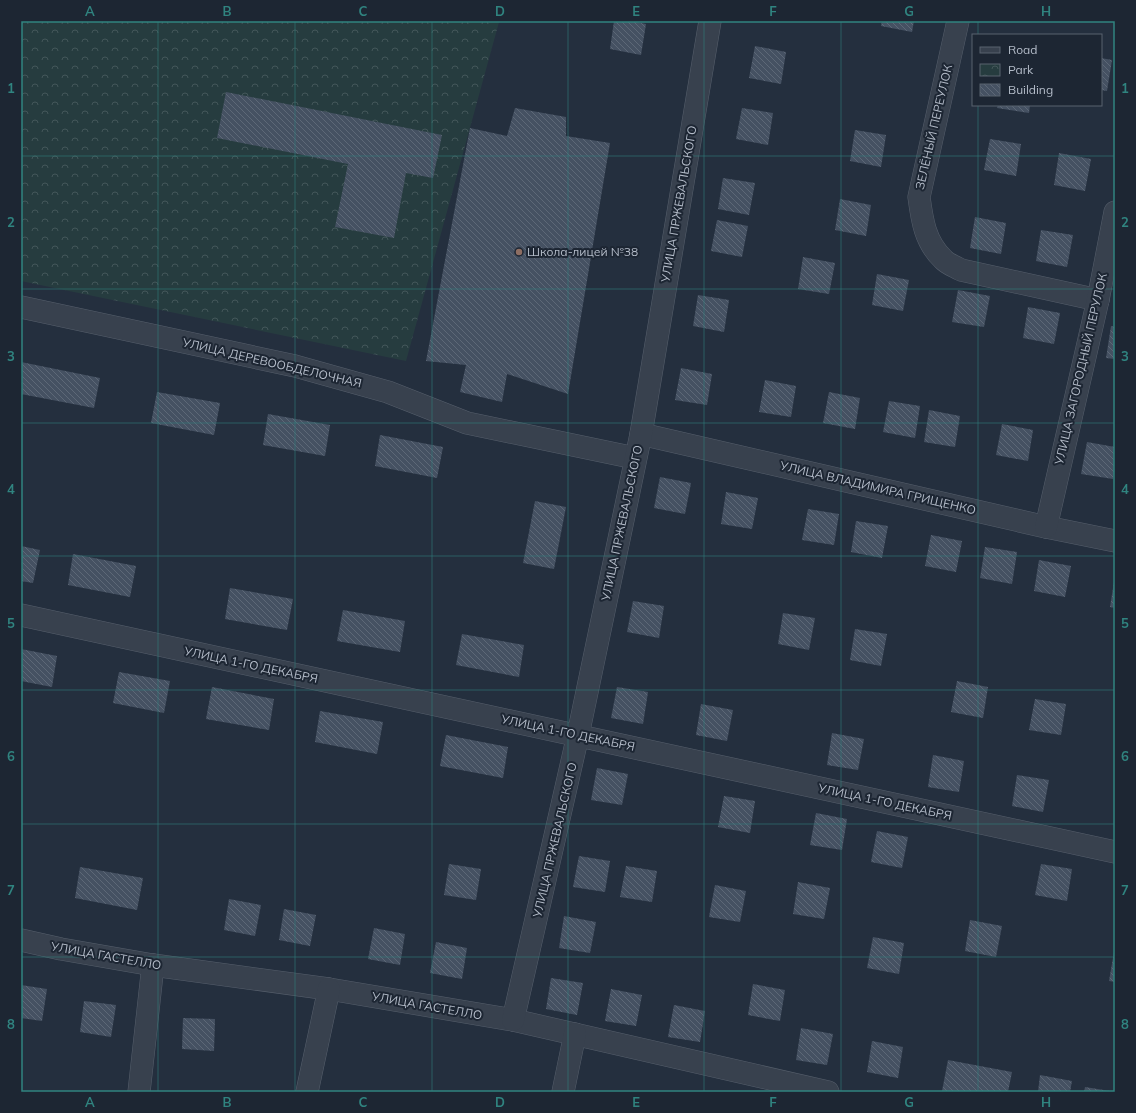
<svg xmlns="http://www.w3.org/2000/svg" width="1136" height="1113" font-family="Mulish,sans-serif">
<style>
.park{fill:url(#park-crowns)}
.building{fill:url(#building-back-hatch)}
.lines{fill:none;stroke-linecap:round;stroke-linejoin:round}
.minor-casing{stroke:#565f6c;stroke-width:23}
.minor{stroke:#38414e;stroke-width:22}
.grid{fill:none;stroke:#308480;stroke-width:1;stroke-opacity:0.55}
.education-dot{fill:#8d6e63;stroke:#1d2633;stroke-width:1.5}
.labels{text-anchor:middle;stroke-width:4;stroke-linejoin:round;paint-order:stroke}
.street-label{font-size:12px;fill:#b4bcc9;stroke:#1d2633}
.poi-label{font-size:12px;fill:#b4bcc9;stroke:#1d2633;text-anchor:start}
.neatline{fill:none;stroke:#308480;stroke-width:1.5}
.grid-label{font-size:13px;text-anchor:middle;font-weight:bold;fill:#308480}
</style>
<defs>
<pattern id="park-crowns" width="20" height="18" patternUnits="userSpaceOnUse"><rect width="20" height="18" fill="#263c3f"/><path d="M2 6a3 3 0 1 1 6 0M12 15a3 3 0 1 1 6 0" fill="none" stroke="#435659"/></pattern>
<pattern id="building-back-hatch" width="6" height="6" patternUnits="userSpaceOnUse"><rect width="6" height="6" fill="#455162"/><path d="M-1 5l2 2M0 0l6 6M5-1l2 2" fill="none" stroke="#5d6877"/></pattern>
</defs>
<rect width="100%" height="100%" fill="#242f3e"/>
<polygon class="park" points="21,21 499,22 406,361 21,281"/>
<g class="building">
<polygon points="614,21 631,21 646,24 641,55 610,49"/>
<polygon points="882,21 914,21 912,32 881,26"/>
<polygon points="755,46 786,52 781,84 749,78"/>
<polygon points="1101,58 1112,60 1107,91 1101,90"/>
<polygon points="226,92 442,135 433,178 406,173 394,238 335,227 348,164 217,138"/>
<polygon points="998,105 1030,105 1029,113 997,108"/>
<polygon points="515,108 566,117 566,136 610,143 568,394 507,374 502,402 460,392 466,365 426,361 470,128 507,136"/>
<polygon points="742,108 773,113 768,145 736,139"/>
<polygon points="855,130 886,135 881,167 850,161"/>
<polygon points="990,139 1021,144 1016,176 984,170"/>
<polygon points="1059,153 1091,159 1085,191 1054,185"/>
<polygon points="723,178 755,183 749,215 718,209"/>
<polygon points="840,199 871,205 866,236 835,230"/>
<polygon points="975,217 1006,223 1001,254 970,248"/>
<polygon points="717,220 748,226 742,257 711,251"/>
<polygon points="1041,230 1073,235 1067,267 1036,261"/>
<polygon points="803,257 835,263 829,294 798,289"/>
<polygon points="877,274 909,280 903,311 872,305"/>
<polygon points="958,290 990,296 984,327 952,322"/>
<polygon points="698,295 729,300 724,332 693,326"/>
<polygon points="1028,307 1060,313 1054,344 1023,338"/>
<polygon points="1111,326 1115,327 1115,359 1106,358"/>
<polygon points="21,362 100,378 94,408 21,394"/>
<polygon points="681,368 712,374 707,405 675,400"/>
<polygon points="765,380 796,386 791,417 759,412"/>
<polygon points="157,392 220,403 214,435 151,423"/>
<polygon points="829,392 860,398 855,429 823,423"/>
<polygon points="889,401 920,406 915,438 883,432"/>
<polygon points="929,410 960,416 955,447 924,442"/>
<polygon points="268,414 330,425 325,456 263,445"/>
<polygon points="1002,424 1033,430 1028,461 996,455"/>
<polygon points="380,435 443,447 437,478 375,466"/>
<polygon points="1087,442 1115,447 1115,468 1113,479 1081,474"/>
<polygon points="660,477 691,483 685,514 654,508"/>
<polygon points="726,492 758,498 752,529 721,524"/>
<polygon points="535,501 566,507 554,569 523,563"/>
<polygon points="808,509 839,514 834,545 802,540"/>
<polygon points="856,521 888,526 882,558 851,552"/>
<polygon points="931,535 962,541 956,572 925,566"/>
<polygon points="21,546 40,550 33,583 21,581"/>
<polygon points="985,547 1017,552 1012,584 980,578"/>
<polygon points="73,554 136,566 130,597 68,585"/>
<polygon points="1039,560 1071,566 1065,597 1034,591"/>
<polygon points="1114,582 1115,583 1115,608 1110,607"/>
<polygon points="230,588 293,599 287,630 225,619"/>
<polygon points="633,601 664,606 659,638 627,632"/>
<polygon points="343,610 405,621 400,652 337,641"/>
<polygon points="783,613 815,618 809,650 778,644"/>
<polygon points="855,629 887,634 881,666 850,660"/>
<polygon points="462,634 524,645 519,677 456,665"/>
<polygon points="21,649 57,656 52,687 21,681"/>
<polygon points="119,672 170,681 164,713 113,703"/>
<polygon points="957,681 988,687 983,718 951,712"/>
<polygon points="212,687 274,699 269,730 206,719"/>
<polygon points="617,687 648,692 643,724 611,718"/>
<polygon points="1035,699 1066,704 1061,735 1029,730"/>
<polygon points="701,704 733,710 727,741 696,735"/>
<polygon points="320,711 383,722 377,754 315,742"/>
<polygon points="832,733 864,739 858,770 827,765"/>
<polygon points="446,735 508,747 503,778 440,766"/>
<polygon points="933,755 964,761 959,792 928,787"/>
<polygon points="597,768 628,774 622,805 591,800"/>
<polygon points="1017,775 1049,780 1043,812 1012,806"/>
<polygon points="724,796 755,801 750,833 718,827"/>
<polygon points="816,813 847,819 842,850 810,845"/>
<polygon points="877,831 908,837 902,868 871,862"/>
<polygon points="579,856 610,861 605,892 573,887"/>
<polygon points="449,864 481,869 476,900 444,895"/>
<polygon points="1041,864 1072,869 1067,901 1035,895"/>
<polygon points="626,866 657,871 652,902 620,897"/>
<polygon points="80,867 143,878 137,910 75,898"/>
<polygon points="798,882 830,888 824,919 793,914"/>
<polygon points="715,885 746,891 740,922 709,917"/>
<polygon points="229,899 261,905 255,936 224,930"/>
<polygon points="284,909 316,915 310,946 279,940"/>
<polygon points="564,916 596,922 590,953 559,948"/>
<polygon points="970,920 1002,926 996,957 965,951"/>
<polygon points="374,928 405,934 400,965 368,959"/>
<polygon points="873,937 904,943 899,974 867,968"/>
<polygon points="436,942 467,948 462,979 430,973"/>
<polygon points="1114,952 1115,952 1115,982 1109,981"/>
<polygon points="551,978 583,983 577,1015 546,1009"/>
<polygon points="753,984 785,990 780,1021 748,1015"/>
<polygon points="21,985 47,989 42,1021 21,1018"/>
<polygon points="611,989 642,995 636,1026 605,1021"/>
<polygon points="84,1001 116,1005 111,1037 80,1032"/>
<polygon points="674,1005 705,1011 700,1042 668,1037"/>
<polygon points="183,1018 215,1019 214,1051 182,1049"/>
<polygon points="801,1028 833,1034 827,1065 796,1060"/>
<polygon points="872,1041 903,1047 898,1078 867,1072"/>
<polygon points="948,1060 1012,1072 1008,1092 942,1091"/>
<polygon points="1040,1075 1072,1081 1070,1092 1038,1092"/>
<polygon points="1085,1087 1110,1091 1110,1092 1084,1092"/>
</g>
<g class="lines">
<defs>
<g id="minor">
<path d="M 958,21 L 919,197 C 922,220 925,242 943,259 C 947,264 956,267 961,270 L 1098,300"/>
<polyline points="21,307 295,366 388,392 467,423 635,458"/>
<polyline points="641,434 1046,527 1115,541"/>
<polyline points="1046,527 1098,300 1115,212"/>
<polyline points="21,615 1115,852"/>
<polyline points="21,940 61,949 153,965 329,989 513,1020 828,1092"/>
<polyline points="513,1020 578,735 641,434 710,21"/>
<polyline points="139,1092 153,965"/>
<polyline points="307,1092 329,989"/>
<polyline points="563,1092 575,1034"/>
</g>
</defs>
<use href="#minor" class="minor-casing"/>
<use href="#minor" class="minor"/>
</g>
<path class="grid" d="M 158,21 L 158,1092M 295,21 L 295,1092M 432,21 L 432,1092M 568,21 L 568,1092M 704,21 L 704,1092M 841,21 L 841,1092M 978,21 L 978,35M 978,105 L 978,1092M 21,156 L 1115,156M 21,289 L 1115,289M 21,423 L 1115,423M 21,556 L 1115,556M 21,690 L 1115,690M 21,824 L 1115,824M 21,957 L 1115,957"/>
<circle class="education-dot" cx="519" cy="252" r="4"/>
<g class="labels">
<g class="street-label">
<text transform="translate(934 127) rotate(-77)" y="4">ЗЕЛЁНЫЙ ПЕРЕУЛОК</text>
<text transform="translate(679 204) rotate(-80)" y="4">УЛИЦА ПРЖЕВАЛЬСКОГО</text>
<text transform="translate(272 363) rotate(13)" y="4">УЛИЦА ДЕРЕВООБДЕЛОЧНАЯ</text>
<text transform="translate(1081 369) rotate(-77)" y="4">УЛИЦА ЗАГОРОДНЫЙ ПЕРУЛОК</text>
<text transform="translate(878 488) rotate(13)" y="4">УЛИЦА ВЛАДИМИРА ГРИЩЕНКО</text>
<text transform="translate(622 523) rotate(-78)" y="4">УЛИЦА ПРЖЕВАЛЬСКОГО</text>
<text transform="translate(251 665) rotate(12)" y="4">УЛИЦА 1-ГО ДЕКАБРЯ</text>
<text transform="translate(568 733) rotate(12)" y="4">УЛИЦА 1-ГО ДЕКАБРЯ</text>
<text transform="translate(885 802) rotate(12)" y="4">УЛИЦА 1-ГО ДЕКАБРЯ</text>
<text transform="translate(555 840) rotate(-77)" y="4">УЛИЦА ПРЖЕВАЛЬСКОГО</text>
<text transform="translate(106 956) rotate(10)" y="4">УЛИЦА ГАСТЕЛЛО</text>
<text transform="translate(427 1006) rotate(10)" y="4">УЛИЦА ГАСТЕЛЛО</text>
</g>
<g class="poi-label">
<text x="527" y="256">Школа-лицей №38</text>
</g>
</g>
<rect width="1136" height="1113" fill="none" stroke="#1d2633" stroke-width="44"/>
<rect x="972" y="34" width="130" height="72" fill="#1d2633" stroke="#59626f"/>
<rect x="980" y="47" width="20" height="6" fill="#38414e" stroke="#59626f"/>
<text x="1008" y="54" font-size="12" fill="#b4bcc9">Road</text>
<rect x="980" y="64" width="20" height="12" fill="url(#park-crowns)" stroke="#59626f"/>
<text x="1008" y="74" font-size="12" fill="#b4bcc9">Park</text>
<rect x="980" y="84" width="20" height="12" fill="url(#building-back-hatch)" stroke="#59626f"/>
<text x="1008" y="94" font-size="12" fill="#b4bcc9">Building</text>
<rect x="22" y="22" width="1092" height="1069" class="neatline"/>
<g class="grid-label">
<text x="90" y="16">A</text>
<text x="227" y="16">B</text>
<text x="363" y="16">C</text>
<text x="500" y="16">D</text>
<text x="636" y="16">E</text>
<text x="773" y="16">F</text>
<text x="909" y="16">G</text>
<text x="1046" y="16">H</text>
<text x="11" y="93">1</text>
<text x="1125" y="93">1</text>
<text x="11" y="227">2</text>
<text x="1125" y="227">2</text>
<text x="11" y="361">3</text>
<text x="1125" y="361">3</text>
<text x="11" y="494">4</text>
<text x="1125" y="494">4</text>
<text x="11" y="628">5</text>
<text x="1125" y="628">5</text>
<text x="11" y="761">6</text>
<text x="1125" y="761">6</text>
<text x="11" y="895">7</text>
<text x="1125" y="895">7</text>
<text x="11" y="1029">8</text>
<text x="1125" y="1029">8</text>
<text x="90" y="1107">A</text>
<text x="227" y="1107">B</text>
<text x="363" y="1107">C</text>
<text x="500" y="1107">D</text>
<text x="636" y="1107">E</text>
<text x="773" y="1107">F</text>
<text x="909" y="1107">G</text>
<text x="1046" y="1107">H</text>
</g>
</svg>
